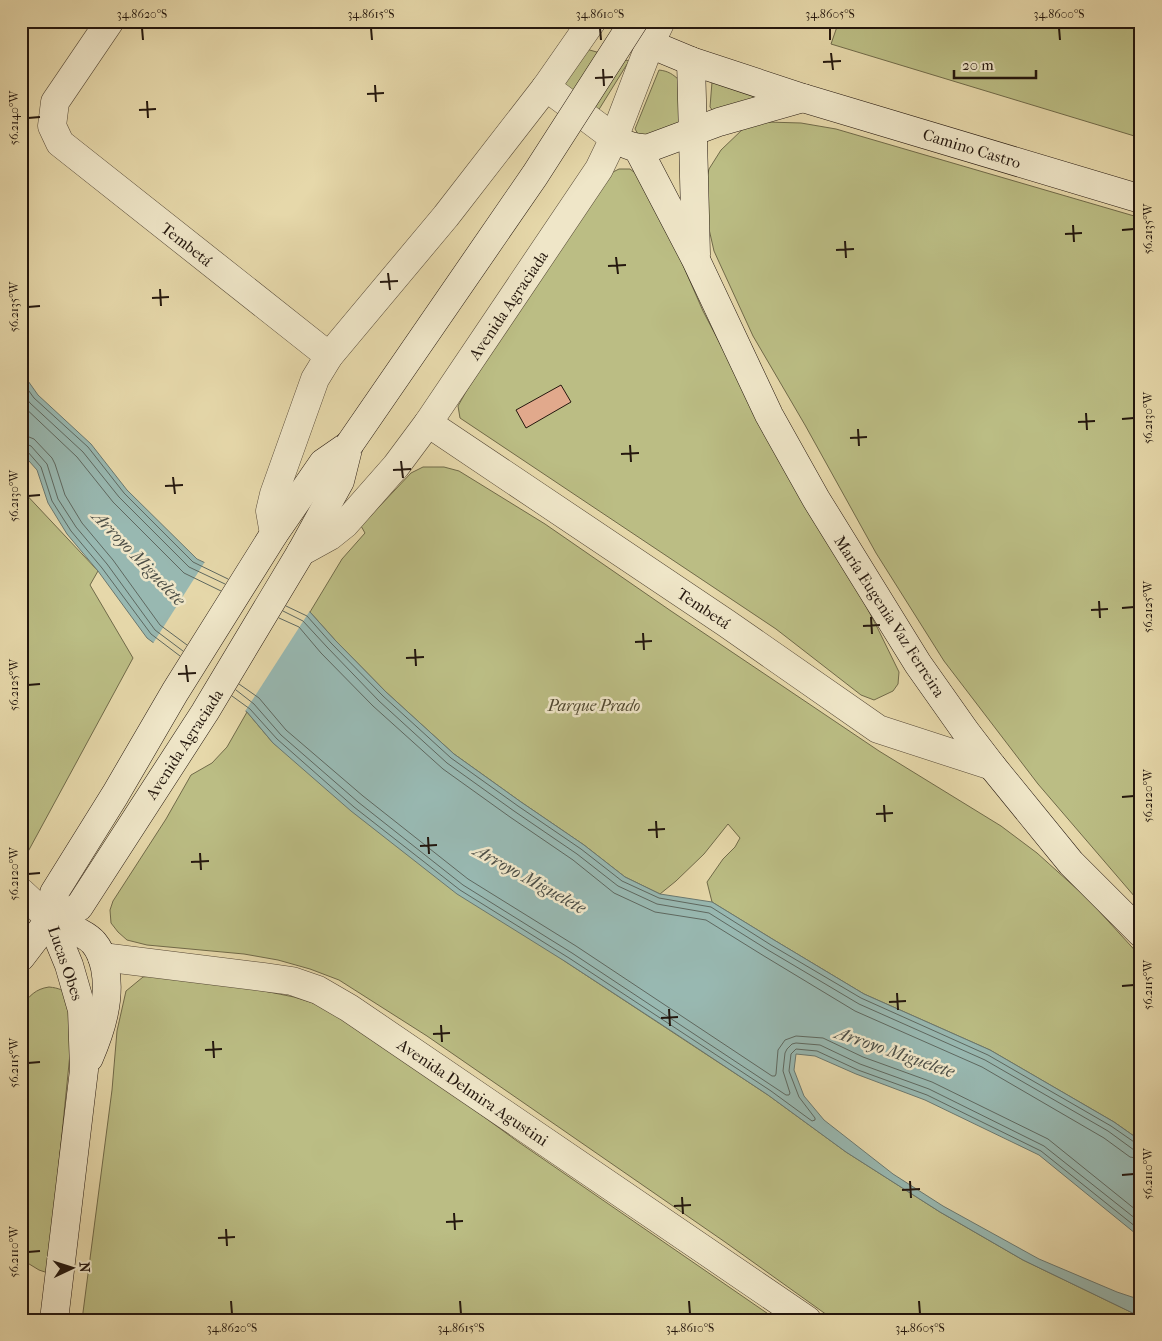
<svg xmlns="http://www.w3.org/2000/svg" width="1162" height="1341" font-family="'IM FELL French Canon',serif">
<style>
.green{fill:#bbbd84;stroke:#706a49}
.water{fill:#98b8b1;stroke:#6a7870}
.pier{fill:#e6d8aa}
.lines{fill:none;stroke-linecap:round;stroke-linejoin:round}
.shore{stroke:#5e6860;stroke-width:1}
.building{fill:#e1a98c;stroke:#24170e}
.street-casing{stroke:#544735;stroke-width:29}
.secondary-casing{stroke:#24170e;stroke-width:29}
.street{stroke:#efe6c8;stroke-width:28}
.secondary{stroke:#efe6c8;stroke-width:28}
.secondary-bridge-casing{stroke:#24170e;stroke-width:29;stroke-linecap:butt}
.secondary-bridge{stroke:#efe6c8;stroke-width:28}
.ticks{fill:none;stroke:#24170e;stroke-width:2}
.labels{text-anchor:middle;stroke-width:5;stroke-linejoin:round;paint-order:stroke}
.street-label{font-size:16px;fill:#24170e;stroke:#efe6c8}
.park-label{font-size:16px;font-style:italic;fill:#514931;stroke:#efe6c8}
.water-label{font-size:18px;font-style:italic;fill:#4d4f47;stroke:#efe6c8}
.neatline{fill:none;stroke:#24170e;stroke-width:2}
.ticks-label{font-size:12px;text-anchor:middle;fill:#24170e}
</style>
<rect width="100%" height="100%" fill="#e6d8aa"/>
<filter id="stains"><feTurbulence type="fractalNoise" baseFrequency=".004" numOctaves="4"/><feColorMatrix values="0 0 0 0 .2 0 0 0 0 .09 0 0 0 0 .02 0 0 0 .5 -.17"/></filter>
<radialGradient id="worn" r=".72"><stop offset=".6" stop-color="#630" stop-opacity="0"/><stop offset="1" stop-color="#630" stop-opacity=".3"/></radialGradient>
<g class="green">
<polygon points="839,21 1141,21 1141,138 831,44"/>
<polygon points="586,49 629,61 598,111 560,84"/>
<path d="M 659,70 C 668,71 673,74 680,81 L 680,120 L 673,128 L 654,138 L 638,134 L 635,129 Z"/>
<polygon points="712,82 764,95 713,111 710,107"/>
<polygon points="767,122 801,123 836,129 1141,218 1141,904 1038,784 944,661 876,553 805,425 753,336 714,251 702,198 709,169 721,150 744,128"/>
<polygon points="619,169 630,169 643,179 665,224 703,311 743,388 845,566 877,627 899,672 898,684 893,691 874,700 861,695 776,629 460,418 458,406 467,390 609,174"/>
<polygon points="423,467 444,467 459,471 545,524 671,611 879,751 1001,826 1037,853 1088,899 1141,957 1141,1141 1114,1122 990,1050 864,994 774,940 712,902 707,882 723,859 735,847 740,838 728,824 704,854 676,881 660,894 625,877 584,845 521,802 454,754 386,692 335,640 310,612 342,559 365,533 361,526 411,473"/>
<polygon points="21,489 98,571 90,585 133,658 24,859 21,856"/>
<polygon points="247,712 273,743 566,962 768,1095 846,1152 940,1212 1023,1260 1141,1317 1141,1320 834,1320 725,1242 427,1036 339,980 310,969 278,960 244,954 147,945 127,940 118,932 111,923 110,910 113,901 166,819 191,775 212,763 227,747"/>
<polygon points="162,975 259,990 294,997 332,1009 409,1062 517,1141 777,1320 82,1320 112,1090 117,1031 126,991 143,977"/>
<path d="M 49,987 C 69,989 68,996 74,1014 L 48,1273 L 39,1270 L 21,1259 L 21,1006 C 30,996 35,989 49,987 Z"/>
</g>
<polygon class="water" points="21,371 38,395 91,444 127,490 197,559 310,612 335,640 386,692 454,754 521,802 584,845 625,877 660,894 712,902 774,940 864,994 990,1050 1114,1122 1141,1141 1141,1238 1039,1155 925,1100 856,1074 815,1056 796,1054 794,1070 804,1096 824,1120 893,1174 943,1206 1039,1259 1117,1292 1141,1300 1141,1317 1023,1260 940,1212 846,1152 768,1095 673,1032 566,962 457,894 351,811 273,743 247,712 147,638 98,571 67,534 48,503 37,470 21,452"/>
<polygon class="pier" points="206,560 311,609 244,713 152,645"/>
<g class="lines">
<g class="shore">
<polyline points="21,380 34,398 88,447 124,493 193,562 228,579"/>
<polyline points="21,391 30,403 83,452 119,497 189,567 225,584"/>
<polyline points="21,404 77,457 113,502 184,573 221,591"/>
<polyline points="21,436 29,437 34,439 52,458 55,464 65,495 82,523 113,560 160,625 187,645"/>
<polyline points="21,443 26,444 31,446 47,464 58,499 76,527 107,564 155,630 183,651"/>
<polyline points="21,450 27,451 41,467 52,501 71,531 102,568 151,634 180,656"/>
<polyline points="286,606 307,616 331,643 383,696 451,758 518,806 581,849 622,881 659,898 711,907 771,945 861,998 988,1055 1111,1126 1137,1144 1141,1145"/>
<polyline points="283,611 303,621 327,647 379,701 447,763 514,811 577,854 618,886 657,904 709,913 768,950 859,1004 985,1060 1108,1131 1134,1150 1141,1151"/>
<polyline points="279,618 299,627 321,653 373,706 443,769 510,817 573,860 614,893 655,912 706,920 764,956 855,1011 982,1067 1104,1138 1130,1157 1141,1159"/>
<polyline points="239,684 259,698 286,730 363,796 468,879 576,946 772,1076 775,1076 776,1074 778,1050 785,1040 796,1036 823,1038 863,1057 932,1082 1048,1139 1141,1214"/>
<polyline points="236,690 254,704 281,735 358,802 463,885 572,953 786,1095 789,1095 790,1093 783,1071 785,1053 787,1049 792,1044 796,1043 820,1045 860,1064 929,1089 1044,1146 1141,1223"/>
<polyline points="232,696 250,709 277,739 354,807 460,890 569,958 771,1091 812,1121 815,1120 815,1118 799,1097 789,1071 791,1054 796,1049 817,1051 858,1070 927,1095 1041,1151 1141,1231"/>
</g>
</g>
<polygon class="building" points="561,385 571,402 526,428 516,410"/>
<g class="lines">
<defs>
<g id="street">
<polyline points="110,21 55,102 52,126 60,143 329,356"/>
<polyline points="546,87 614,138"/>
<polyline points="428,423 726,623 878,729 992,766"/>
<polyline points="274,534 270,511 274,494 315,379 329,356 446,216 546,87 592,21"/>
<polyline points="301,552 330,536 345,524 396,466 428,423 599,169 614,138 650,44 661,21"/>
<polyline points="21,892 50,919"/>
<polyline points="102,957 263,977 292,981 318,990 349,1008 807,1320"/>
</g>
<g id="secondary">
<polyline points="650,44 691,61 803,98 1141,199"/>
<polyline points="691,61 696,254"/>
<path d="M 614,138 C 626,145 635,149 649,148 L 719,122 L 803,98"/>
<polyline points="638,149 696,260 769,415 816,499 918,664 966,732 992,766 1071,863 1141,933"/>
<path d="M 50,919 C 63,926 85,932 94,943 C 100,950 103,959 105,968 C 111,999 101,1030 89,1058"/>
<polyline points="21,957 50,919 79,907 205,712 301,552 340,481 349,445"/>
<polyline points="54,1320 84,1070 82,1010 69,965 50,919 54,893 115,795 175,692 274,534 323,463 349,445"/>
</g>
</defs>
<use href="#street" class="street-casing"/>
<use href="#secondary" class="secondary-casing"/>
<use href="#street" class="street"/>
<use href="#secondary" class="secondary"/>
<defs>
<polyline id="secondary-bridge" points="349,445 535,175 634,21"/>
</defs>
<use href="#secondary-bridge" class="secondary-bridge-casing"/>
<use href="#secondary-bridge" class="secondary-bridge"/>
</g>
<path class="ticks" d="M 142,28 L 143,40M 371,28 L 372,40M 600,28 L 601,40M 830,28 L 830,40M 1059,28 L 1060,40M 831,53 L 833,70M 823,62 L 841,61M 603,69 L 604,86M 595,78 L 613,77M 375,85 L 376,102M 367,94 L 384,93M 147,101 L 148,118M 139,110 L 156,109M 28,118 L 40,117M 1073,225 L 1074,242M 1122,230 L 1134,229M 1065,234 L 1082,233M 845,241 L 846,258M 836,250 L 854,249M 616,257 L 618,274M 608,266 L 626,265M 388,273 L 390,290M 380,282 L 398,281M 160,289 L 161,306M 152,298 L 169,297M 28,307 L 40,306M 1086,413 L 1087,430M 1122,419 L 1134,418M 1078,422 L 1095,421M 858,429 L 859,446M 850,438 L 867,437M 630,445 L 631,462M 621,454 L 639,453M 401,461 L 403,478M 393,470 L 411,469M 173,477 L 175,494M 165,486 L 183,485M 28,496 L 40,495M 1099,601 L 1100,618M 1122,608 L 1134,607M 1091,610 L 1108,609M 871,617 L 872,634M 863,626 L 880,625M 643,633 L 644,650M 635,642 L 652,641M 415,649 L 416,666M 406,658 L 424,657M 186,665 L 188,682M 178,674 L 196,673M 28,685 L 40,684M 1122,797 L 1134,796M 884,805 L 885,822M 876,814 L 893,813M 656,821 L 657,838M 648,830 L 665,829M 428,837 L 429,854M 420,846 L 437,845M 200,853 L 201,870M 191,862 L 209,861M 28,874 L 40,873M 1122,986 L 1134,985M 897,993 L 898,1010M 889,1002 L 906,1001M 669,1009 L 670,1026M 661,1018 L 678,1017M 441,1025 L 442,1042M 433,1034 L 450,1033M 213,1041 L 214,1058M 205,1050 L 222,1049M 28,1063 L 40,1062M 1122,1175 L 1134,1174M 910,1181 L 911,1198M 902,1190 L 920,1189M 682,1197 L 683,1214M 674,1206 L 691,1205M 454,1213 L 455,1230M 446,1222 L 463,1221M 226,1229 L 227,1246M 218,1238 L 235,1237M 28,1252 L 40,1251M 231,1301 L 232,1314M 460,1301 L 461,1314M 689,1301 L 690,1314M 919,1301 L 920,1314"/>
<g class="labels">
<g class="street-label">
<text transform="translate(972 148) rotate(17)" y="6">Camino Castro</text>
<text transform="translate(187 244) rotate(38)" y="6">Tembetá</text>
<text transform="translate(508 305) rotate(-56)" y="6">Avenida Agraciada</text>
<text transform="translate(704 608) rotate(34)" y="6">Tembetá</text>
<text transform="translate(890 616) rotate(57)" y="6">María Eugenia Vaz Ferreira</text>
<text transform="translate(184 744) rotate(-57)" y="6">Avenida Agraciada</text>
<text transform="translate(66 963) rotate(71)" y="6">Lucas Obes</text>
<text transform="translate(473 1092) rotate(34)" y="6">Avenida Delmira Agustini</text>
</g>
<g class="park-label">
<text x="594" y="711">Parque Prado</text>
</g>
<g class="water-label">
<text transform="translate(139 558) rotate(46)" y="6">Arroyo Miguelete</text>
<text transform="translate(530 879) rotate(29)" y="6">Arroyo Miguelete</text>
<text transform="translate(895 1052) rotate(19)" y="6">Arroyo Miguelete</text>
</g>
</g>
<rect width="1162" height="1341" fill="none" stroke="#e6d8aa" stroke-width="55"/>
<g transform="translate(72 1268) rotate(86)" stroke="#efe6c8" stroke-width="4" paint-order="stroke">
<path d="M0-4L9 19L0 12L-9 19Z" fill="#24170e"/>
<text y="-8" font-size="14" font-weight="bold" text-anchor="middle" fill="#24170e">N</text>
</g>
<path d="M954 70v8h82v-8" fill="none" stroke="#24170e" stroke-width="2.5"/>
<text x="962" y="70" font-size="15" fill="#24170e" stroke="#efe6c8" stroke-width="4" paint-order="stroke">20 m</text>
<rect x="28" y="28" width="1106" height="1286" class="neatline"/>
<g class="ticks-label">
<text x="142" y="18">34.8620°S</text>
<text x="371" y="18">34.8615°S</text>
<text x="600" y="18">34.8610°S</text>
<text x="830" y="18">34.8605°S</text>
<text x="1059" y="18">34.8600°S</text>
<text transform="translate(14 118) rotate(-90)" y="4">56.2140°W</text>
<text transform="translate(1148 229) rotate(-90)" y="4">56.2135°W</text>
<text transform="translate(14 307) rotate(-90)" y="4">56.2135°W</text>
<text transform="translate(1148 418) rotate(-90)" y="4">56.2130°W</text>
<text transform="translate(14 496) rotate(-90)" y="4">56.2130°W</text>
<text transform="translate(1148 607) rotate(-90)" y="4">56.2125°W</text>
<text transform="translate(14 685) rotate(-90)" y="4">56.2125°W</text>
<text transform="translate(1148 796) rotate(-90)" y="4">56.2120°W</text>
<text transform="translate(14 874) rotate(-90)" y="4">56.2120°W</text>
<text transform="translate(1148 985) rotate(-90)" y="4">56.2115°W</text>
<text transform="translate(14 1063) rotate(-90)" y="4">56.2115°W</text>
<text transform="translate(1148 1174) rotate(-90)" y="4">56.2110°W</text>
<text transform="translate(14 1252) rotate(-90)" y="4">56.2110°W</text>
<text x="232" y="1332">34.8620°S</text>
<text x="461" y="1332">34.8615°S</text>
<text x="690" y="1332">34.8610°S</text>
<text x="920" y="1332">34.8605°S</text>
</g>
<rect width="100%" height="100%" filter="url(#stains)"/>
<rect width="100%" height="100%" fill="url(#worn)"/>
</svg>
